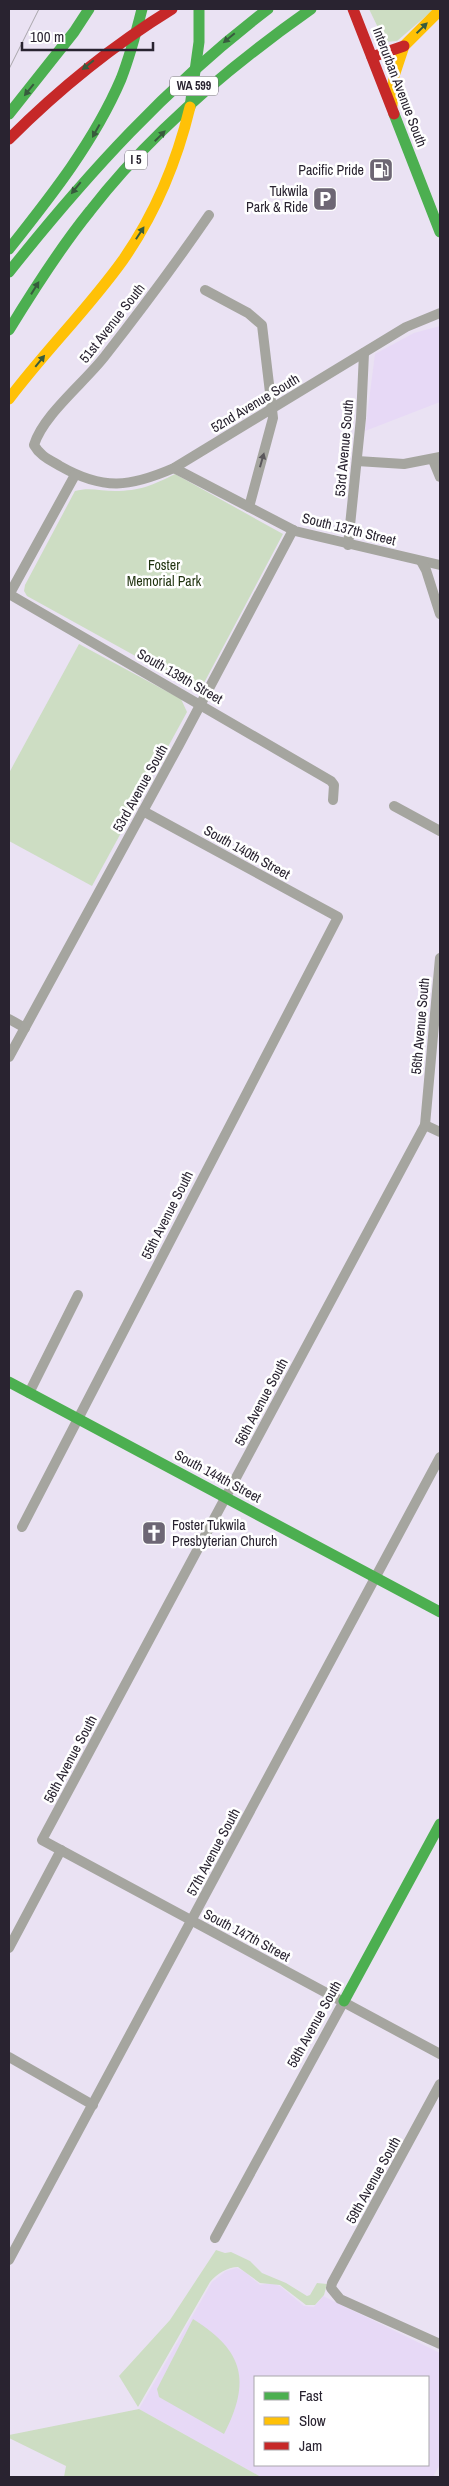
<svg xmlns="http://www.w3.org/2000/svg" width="449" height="2486" font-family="'Archivo Narrow',sans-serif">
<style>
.built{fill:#e7d9f6;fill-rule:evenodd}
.green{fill:#cdddc3}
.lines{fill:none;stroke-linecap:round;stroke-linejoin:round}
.street{stroke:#a5a59f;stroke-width:10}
.fast{stroke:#4caf50;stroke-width:11}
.slow{stroke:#ffc107;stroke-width:11}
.jam{stroke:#c62828;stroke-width:11}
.tram{stroke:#a9a6ab;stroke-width:1}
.oneway{fill:#375b3d}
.oneway2{fill:#5b575c}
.labels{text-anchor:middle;stroke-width:5;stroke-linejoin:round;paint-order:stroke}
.shield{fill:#fff;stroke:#69656e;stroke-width:1}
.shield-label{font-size:12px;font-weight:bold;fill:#292330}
.street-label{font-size:14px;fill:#292330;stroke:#fff}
.poi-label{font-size:14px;fill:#292330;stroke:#fff;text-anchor:end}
.park-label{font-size:14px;fill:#1f320e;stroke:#fff}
</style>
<rect width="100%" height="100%" fill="#eae2f3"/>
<g class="built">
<polygon points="440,326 440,402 365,431 375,354 414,333"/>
<path d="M 237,2268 L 245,2272 L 260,2285 L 271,2283 L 280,2286 L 304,2306 L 314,2307 L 323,2296 L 440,2353 L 440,2464 L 433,2477 L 261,2477 L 139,2409 L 212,2282 L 226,2271 ZM 255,2377 L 428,2377 L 428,2465 L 255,2465 Z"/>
</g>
<g class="green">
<polygon points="369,9 434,9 397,41 385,42"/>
<path d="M 175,474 L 283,534 L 204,683 L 195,689 L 27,596 L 24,591 L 25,585 L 75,491 C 89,487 101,491 115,491 C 140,491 153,485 175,474 Z"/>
<polygon points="79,644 181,699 187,712 92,886 9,841 9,773"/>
<path d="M 216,2250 L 225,2253 L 231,2252 L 250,2261 L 262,2273 L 286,2283 L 307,2296 L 310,2295 L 317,2283 L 327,2284 L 324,2295 L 315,2305 L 306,2305 L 280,2285 L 260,2283 L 238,2267 C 227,2267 217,2274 210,2282 L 138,2407 L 119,2376 L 170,2320 Z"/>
<path d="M 193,2319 C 244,2351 251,2381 224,2434 L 159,2397 L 157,2389 Z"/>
<polygon points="139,2409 261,2477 64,2477 66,2466 9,2438 9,2435"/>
</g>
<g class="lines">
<g class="street">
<path d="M 209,215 C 176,263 141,310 105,356 C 85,382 43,415 34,445 C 40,456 50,460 60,466 C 104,491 130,487 174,468 L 406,327 L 440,313"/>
<polyline points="205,290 248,313 262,325 273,418 249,507"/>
<polyline points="433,460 440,477"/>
<polyline points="357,461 404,464 440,457"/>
<polyline points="174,468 295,531 440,565"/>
<polyline points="348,545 361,418 364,353"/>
<polyline points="421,561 426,570 440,614"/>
<polyline points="9,594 331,781 334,785 333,800"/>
<polyline points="9,595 75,475"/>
<polyline points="394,806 440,831"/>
<polyline points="440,958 425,1125 42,1840 440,2054"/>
<polyline points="9,1019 25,1028"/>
<polyline points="9,1057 179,745 293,530"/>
<polyline points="425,1125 440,1132"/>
<polyline points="29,1393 78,1295"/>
<polyline points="22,1527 338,917 143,811"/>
<polyline points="9,1948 61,1850"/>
<polyline points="9,2057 93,2105"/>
<polyline points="440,2084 332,2283 331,2288 340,2299 440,2344"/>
<polyline points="215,2238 344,2001"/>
<polyline points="9,2260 440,1457"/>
</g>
<g class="fast">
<polyline points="190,107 199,42 199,9"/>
<polyline points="9,114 74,32 89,9"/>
<polyline points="394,114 440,232"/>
<path d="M 9,249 C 51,196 94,142 121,79 C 130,56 136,33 142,9"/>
<path d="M 9,272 C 88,173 167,86 268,9"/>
<path d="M 9,330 C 34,289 60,248 90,211 C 151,132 230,66 311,9"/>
<polyline points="9,1382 440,1612"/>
<polyline points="344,2001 440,1824"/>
</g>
<g class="slow">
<polyline points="392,106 394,76 404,46 440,10"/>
<path d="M 9,399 C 45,351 88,309 123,260 C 155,214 177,161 190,107"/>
</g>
<g class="jam">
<polyline points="353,9 394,114"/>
<polyline points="372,57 404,46"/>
<path d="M 9,139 C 59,89 112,46 172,9"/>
</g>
<polyline class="tram" points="9,69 39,9"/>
</g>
<defs><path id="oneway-solid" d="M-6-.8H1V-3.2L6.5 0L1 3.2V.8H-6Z" transform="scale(1.25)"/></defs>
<g class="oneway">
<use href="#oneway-solid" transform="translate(422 28) rotate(-44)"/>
<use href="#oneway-solid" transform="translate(229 38) rotate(140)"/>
<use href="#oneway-solid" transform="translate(88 65) rotate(141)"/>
<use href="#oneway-solid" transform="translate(29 90) rotate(129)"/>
<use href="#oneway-solid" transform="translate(96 131) rotate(119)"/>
<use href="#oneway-solid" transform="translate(160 136) rotate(-45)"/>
<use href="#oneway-solid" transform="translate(76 188) rotate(129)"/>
<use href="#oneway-solid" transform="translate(140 233) rotate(-57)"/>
<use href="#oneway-solid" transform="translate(35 288) rotate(-58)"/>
<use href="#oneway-solid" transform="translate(40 361) rotate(-51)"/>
</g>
<use class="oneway2" href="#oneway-solid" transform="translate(262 460) rotate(-74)"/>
<defs>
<symbol id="fuel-square" viewBox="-11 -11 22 22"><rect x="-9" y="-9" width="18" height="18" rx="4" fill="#6d6674" stroke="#fff"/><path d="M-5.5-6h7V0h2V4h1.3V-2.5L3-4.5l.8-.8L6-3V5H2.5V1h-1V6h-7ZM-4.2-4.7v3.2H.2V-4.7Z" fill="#fff"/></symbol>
<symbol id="parking-square" viewBox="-11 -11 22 22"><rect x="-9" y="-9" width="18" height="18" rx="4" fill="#6d6674" stroke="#fff"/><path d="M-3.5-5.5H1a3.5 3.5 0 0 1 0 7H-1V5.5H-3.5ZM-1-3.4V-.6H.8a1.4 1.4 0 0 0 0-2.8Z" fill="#fff"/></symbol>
<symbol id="church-square" viewBox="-11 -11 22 22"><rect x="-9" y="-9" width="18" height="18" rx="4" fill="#6d6674" stroke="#fff"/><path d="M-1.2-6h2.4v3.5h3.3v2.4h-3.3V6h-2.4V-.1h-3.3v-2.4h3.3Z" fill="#fff"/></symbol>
</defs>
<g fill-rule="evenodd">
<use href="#fuel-square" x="367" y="156" width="28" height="28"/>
<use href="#parking-square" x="311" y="185" width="28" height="28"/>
<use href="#church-square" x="140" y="1519" width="28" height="28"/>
</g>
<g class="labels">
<g class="shield">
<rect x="170" y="76.5" width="48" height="19" rx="4"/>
<rect x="125" y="150.5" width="22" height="19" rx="4"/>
</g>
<g class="shield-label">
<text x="194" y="90">WA 599</text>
<text x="136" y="164">I 5</text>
</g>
<g class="street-label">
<text transform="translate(400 87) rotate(69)" y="5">Interurban Avenue South</text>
<text transform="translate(112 323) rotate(-52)" y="5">51st Avenue South</text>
<text transform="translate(255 403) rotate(-31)" y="5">52nd Avenue South</text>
<text transform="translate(344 448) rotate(-85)" y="5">53rd Avenue South</text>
<text transform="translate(349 529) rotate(14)" y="5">South 137th Street</text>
<text transform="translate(180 676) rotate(30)" y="5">South 139th Street</text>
<text transform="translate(140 788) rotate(-61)" y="5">53rd Avenue South</text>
<text transform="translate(247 852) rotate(29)" y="5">South 140th Street</text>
<text transform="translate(420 1026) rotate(-85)" y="5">56th Avenue South</text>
<text transform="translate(167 1215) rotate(-63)" y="5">55th Avenue South</text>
<text transform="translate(261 1402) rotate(-62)" y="5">56th Avenue South</text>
<text transform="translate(218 1476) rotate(28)" y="5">South 144th Street</text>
<text transform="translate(70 1759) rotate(-62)" y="5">56th Avenue South</text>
<text transform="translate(213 1852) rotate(-62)" y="5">57th Avenue South</text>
<text transform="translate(247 1935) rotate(28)" y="5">South 147th Street</text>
<text transform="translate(314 2024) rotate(-61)" y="5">58th Avenue South</text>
<text transform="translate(373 2180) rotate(-61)" y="5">59th Avenue South</text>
</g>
<g class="poi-label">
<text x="364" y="175">Pacific Pride</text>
<text x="308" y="196">Tukwila<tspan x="308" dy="16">Park &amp; Ride</tspan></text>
<text x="172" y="1530" text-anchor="start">Foster Tukwila<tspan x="172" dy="16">Presbyterian Church</tspan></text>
</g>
<g class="park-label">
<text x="164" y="570">Foster<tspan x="164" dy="16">Memorial Park</tspan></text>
</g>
</g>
<rect width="449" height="2486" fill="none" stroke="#292330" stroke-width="20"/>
<rect x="254" y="2376" width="175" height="90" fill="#ffffff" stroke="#a9a7ac"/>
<rect x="264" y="2392" width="25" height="8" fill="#4caf50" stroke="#a9a7ac"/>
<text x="299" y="2401" font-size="15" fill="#292330">Fast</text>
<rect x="264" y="2417" width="25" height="8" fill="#ffc107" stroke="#a9a7ac"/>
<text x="299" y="2426" font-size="15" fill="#292330">Slow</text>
<rect x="264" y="2442" width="25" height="8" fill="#c62828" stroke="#a9a7ac"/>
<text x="299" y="2451" font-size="15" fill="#292330">Jam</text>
<path d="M22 42v8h131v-8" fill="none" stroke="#292330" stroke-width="2.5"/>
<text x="30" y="42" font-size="15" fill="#292330" stroke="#ffffff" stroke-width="4" paint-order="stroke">100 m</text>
</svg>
